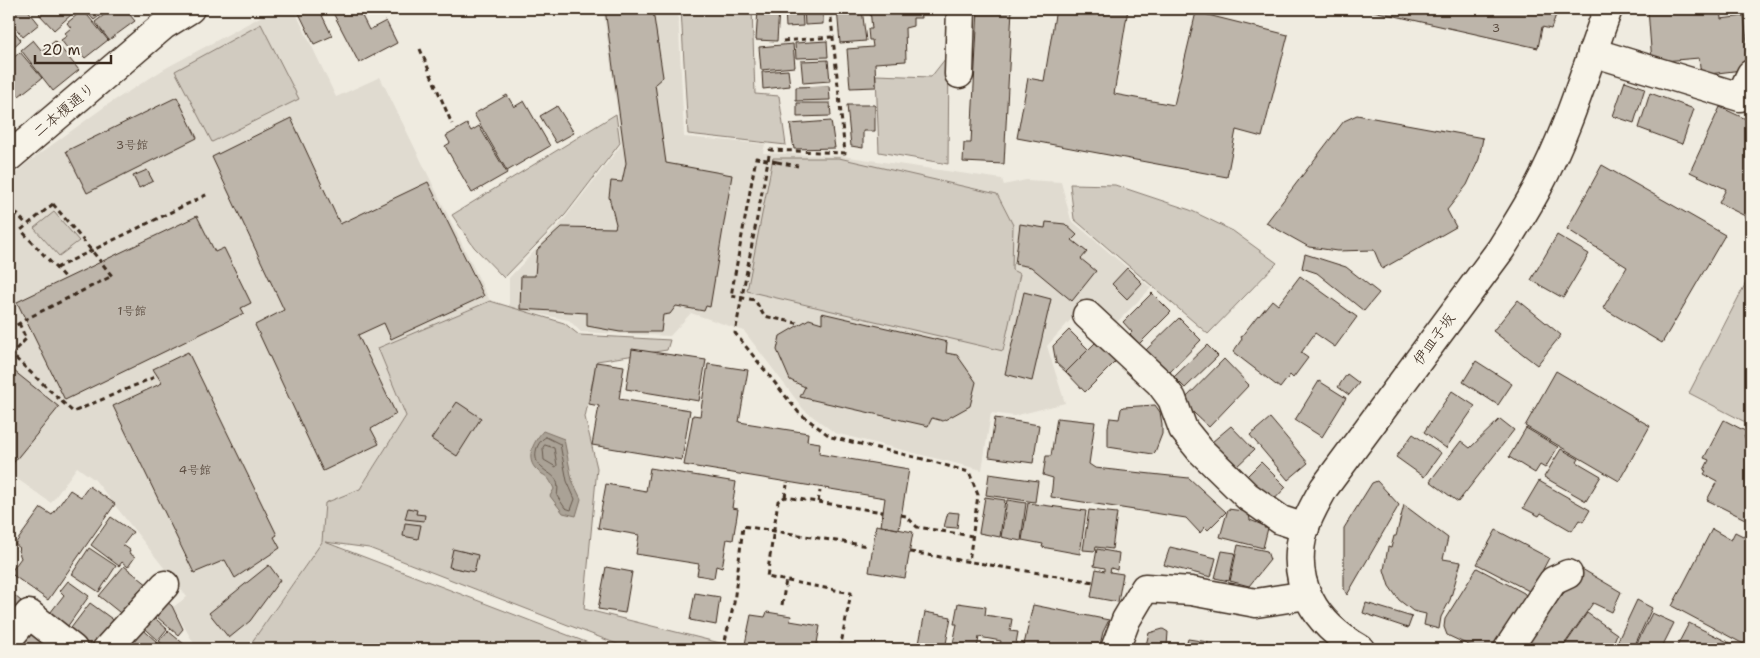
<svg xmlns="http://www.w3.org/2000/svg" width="1760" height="658" font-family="'Shantell Sans','Klee One',sans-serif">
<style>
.built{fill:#e0dbd0}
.green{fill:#d1cbc0;stroke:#867a6f}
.water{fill:#aaa296;stroke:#7e7266}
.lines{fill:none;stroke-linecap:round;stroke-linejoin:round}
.shore{stroke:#675a4e;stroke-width:1}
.building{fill:#bdb5aa;stroke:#3b2a1e}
.minor-casing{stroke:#3b2a1e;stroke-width:31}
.major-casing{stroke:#3b2a1e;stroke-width:31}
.path{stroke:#3b2a1e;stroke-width:3;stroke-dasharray:5 4;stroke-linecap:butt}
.minor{stroke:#f7f3e8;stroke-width:28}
.major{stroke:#f7f3e8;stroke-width:28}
.path-bridge{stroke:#3b2a1e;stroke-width:3;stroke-dasharray:5 4;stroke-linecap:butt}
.labels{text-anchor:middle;stroke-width:4;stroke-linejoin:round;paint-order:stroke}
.number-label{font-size:12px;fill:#5c4d41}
.street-label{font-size:15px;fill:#3b2a1e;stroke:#f7f3e8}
</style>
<rect width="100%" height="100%" fill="#efebe0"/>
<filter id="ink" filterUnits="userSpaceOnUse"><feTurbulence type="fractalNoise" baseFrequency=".02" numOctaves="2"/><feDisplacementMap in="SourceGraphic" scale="10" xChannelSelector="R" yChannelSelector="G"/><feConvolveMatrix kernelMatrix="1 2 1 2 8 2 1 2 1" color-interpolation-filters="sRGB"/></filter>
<g filter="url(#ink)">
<g class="built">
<polygon points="275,9 294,9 336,97 380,77 490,301 378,348 406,416 360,489 325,503 322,542 247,649 197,649 173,607 187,597 95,480 77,467 51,503 9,473 9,268 11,267 9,264 9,179 27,163 107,105 166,68"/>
<polygon points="603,9 678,9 684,137 765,144 763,153 842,156 1002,179 1004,185 1026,180 1061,182 1071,220 1151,288 1112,327 1084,305 1047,346 1065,403 1014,416 991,413 982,470 835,433 804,410 744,331 691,313 670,336 581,332 569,320 509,308 509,278 561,223 622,144"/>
</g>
<g class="green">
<polygon points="681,9 752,9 755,94 779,96 786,145 688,134"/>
<polygon points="261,24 299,99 212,142 175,71"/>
<polygon points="949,54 948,164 879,152 876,75 931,77"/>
<polygon points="616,114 620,143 565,215 504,278 474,247 452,215"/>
<polygon points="773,158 839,158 997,194 1013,225 1012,270 1020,274 1003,351 747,291"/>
<polygon points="1070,184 1115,185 1190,210 1233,231 1277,263 1208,334 1074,219"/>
<polygon points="54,212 79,241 59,256 34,228"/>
<polygon points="1751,273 1751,425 1689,393"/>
<polygon points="490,301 564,323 579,335 670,340 667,350 597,361 585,417 597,468 584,609 728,645 730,649 630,649 369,548 325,542 604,649 247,649 322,542 325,503 360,489 406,416 378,348"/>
</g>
<path class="water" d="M 543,431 L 564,439 L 572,480 L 581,499 L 576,516 L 563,513 L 550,496 L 554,489 C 547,472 544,478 535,468 C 525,456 535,440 543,431 Z"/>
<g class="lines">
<g class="shore">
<path d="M 546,437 L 560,444 L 567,481 L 575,499 L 571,510 L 565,508 L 557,496 C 561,474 550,477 539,465 C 532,456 537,441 546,437 Z"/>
<polygon points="545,445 554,448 557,465 556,467 544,460 543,448"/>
</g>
</g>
<g class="building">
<polygon points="9,9 27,9 39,24 23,37 9,20"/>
<polygon points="45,9 67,9 72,14 54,30 39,14"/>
<polygon points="84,9 108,9 94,20"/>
<polygon points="112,9 125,9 135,21 109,40 95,22"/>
<polygon points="297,9 319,9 332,36 314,44"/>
<polygon points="331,9 362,9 359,10 369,30 386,21 397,43 359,63"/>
<polygon points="605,9 647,9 647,13 653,11 663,77 655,84 666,163 732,175 710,307 706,306 704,311 676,306 670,314 663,315 661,332 620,332 587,326 587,313 520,309 521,276 535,276 537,250 562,227 615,228 616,224 609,197 611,181 622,182 626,163"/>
<polygon points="758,9 779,9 777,41 756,40"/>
<polygon points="785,9 802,9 803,26 786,27"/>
<polygon points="804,9 823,9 823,24 805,25"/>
<polygon points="837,9 862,9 866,41 840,43"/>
<polygon points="870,9 920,9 921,18 913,18 913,26 905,28 906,61 875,63 876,87 850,88 847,49 873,47 872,40 869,40 868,29 872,29"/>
<polygon points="978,9 1012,9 1004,164 963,162 964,143 971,143"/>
<polygon points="1056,9 1128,9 1114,94 1174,105 1196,12 1288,35 1262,137 1236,130 1227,177 1017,138 1028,78 1044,81"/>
<polygon points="1364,9 1558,9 1551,29 1542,27 1538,48"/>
<polygon points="1648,9 1720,9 1721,19 1744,16 1750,69 1701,75 1699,58 1652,62"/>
<polygon points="83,10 108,40 85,58 76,48 71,53 61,40 67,36 65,33 71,28 67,23"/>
<polygon points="9,25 21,40 9,51"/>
<polygon points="33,40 42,51 55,41 79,70 53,91 21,50"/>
<polygon points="827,41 828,57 796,58 795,43"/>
<polygon points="793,44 795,67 761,70 759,47"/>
<polygon points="20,52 42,78 19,96 10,86 9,87 9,62"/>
<polygon points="828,60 830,81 803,83 801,61"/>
<polygon points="788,70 790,86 763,89 762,72"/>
<polygon points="1625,81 1645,88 1634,123 1613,116"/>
<polygon points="829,86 830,100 796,101 796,87"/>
<polygon points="1650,93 1694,109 1682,144 1639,128"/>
<polygon points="507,95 514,107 524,101 550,146 507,171 474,114"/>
<polygon points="177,97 197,138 87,193 66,151"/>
<polygon points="797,103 830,103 831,116 797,117"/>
<polygon points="847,105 875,105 875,131 863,131 863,148 851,146"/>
<polygon points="557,106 574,133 556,143 540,116"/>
<polygon points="1720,107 1748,120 1751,113 1751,219 1719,203 1726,189 1690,172"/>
<polygon points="1357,115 1483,138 1479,159 1467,185 1447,210 1456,227 1382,269 1374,250 1337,251 1309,247 1266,223 1344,121"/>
<polygon points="291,118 340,224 428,182 484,296 391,339 384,323 358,335 396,414 371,429 379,444 323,471 255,325 284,310 212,157"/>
<polygon points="831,121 835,148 794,149 790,124"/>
<polygon points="467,124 471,131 479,126 507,173 472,193 445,146 450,143 446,136"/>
<polygon points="1602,165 1725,235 1662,343 1603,308 1627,267 1567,229"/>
<polygon points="147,170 153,181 139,188 133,176"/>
<polygon points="197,216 215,252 224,248 251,303 241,308 244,313 65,400 17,302"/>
<polygon points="1046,222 1065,224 1077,235 1072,240 1087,252 1081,259 1096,271 1072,301 1031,267 1015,264 1020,224 1045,228"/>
<polygon points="1557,235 1589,254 1563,298 1531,280"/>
<polygon points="1305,254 1346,267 1379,293 1364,311 1317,273 1302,268"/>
<polygon points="1127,268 1142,283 1127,299 1112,284"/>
<polygon points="1300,276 1357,317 1335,347 1315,333 1301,353 1308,358 1293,378 1290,375 1280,388 1233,352 1242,339 1241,337 1258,315 1259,316 1272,300 1278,305"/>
<polygon points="1024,292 1051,299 1032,381 1005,374"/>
<polygon points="1152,293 1171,312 1139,344 1130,334 1132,332 1123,322"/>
<polygon points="1518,300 1561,335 1537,365 1493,331"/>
<polygon points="822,313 947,342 946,353 957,355 976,382 970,406 943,421 932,418 928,426 800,397 805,387 790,380 777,350 780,336 809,319 822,323"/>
<polygon points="1179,318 1201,340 1168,374 1145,351"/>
<polygon points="1069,330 1089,350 1066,372 1056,363 1053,346"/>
<polygon points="1100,338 1120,357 1085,392 1066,372"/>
<polygon points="1207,345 1218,356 1185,388 1174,377"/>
<polygon points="632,349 706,360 699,401 626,389"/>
<polygon points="188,352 277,535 274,537 280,548 235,578 225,560 194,573 113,406 162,383 153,369"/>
<polygon points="1224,359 1249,385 1209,427 1182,402"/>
<polygon points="1476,361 1512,384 1498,405 1463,382"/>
<polygon points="596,362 624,366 619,399 690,410 682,460 592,445 599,406 589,404"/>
<polygon points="708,364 748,370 739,422 808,433 807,441 820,443 819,454 909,469 899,529 881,526 885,498 684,465 693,415 700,416"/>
<polygon points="9,367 59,407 10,467 9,466"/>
<polygon points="1556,371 1650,426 1619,481 1525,426"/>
<polygon points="1347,374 1359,383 1349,395 1338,387"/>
<polygon points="1319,381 1346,398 1322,437 1295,420"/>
<polygon points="1452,391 1475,406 1446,448 1424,432"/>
<polygon points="457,402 481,418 457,456 431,439"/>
<polygon points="1155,405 1160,412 1162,424 1162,434 1155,452 1153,454 1108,447 1108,427 1110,418 1119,419 1121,409 1123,407"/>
<polygon points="995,418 1039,425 1033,463 989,457"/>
<polygon points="1057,418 1095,422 1089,464 1095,468 1189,478 1226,512 1208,530 1205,527 1200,533 1186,518 1051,497 1053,478 1043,475 1046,456 1051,456"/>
<polygon points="1270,418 1308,463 1288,480 1250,435"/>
<polygon points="1500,419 1514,430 1458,502 1430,481 1461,441 1470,448"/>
<polygon points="1724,420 1747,432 1744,437 1751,441 1751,522 1707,500 1717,481 1704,474 1706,471 1704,470 1709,460 1704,458"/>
<polygon points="1231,426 1254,450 1235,468 1212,442"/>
<polygon points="1526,428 1558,447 1545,468 1540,465 1535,473 1509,457"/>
<polygon points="1413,434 1441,453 1424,477 1396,457"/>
<polygon points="1561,449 1579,459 1577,462 1601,476 1586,501 1544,477"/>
<polygon points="1261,462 1286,487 1269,505 1243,480"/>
<polygon points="650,468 736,482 732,508 738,509 733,540 727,539 722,568 716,566 714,578 697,575 699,564 636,554 639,535 598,528 606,484 646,491"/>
<polygon points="989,474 1038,481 1035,502 986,495"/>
<polygon points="1377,481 1399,505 1347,595 1344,589 1344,528 1372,483"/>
<polygon points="1539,481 1590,510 1583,522 1579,520 1572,531 1541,513 1539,516 1523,508"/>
<polygon points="89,486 115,504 48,600 10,573 21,558 18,550 20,548 15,544 41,508 52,515 70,490 81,497"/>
<polygon points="985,497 1005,500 1000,537 979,533"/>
<polygon points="1007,500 1026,503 1021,541 1001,537"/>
<polygon points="1028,503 1086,511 1080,554 1042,547 1043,544 1022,540"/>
<polygon points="1404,505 1448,538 1443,559 1461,562 1450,600 1441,617 1439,629 1424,625 1426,614 1413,611 1399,600 1389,586 1384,570 1388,547 1391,548 1394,536 1396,536"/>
<polygon points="408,508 417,510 416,514 425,515 424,521 405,519"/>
<polygon points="1228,509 1243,511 1249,514 1250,520 1265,526 1264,528 1268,528 1263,548 1220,537"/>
<polygon points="1089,510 1117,513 1112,549 1096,547 1095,551 1083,550"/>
<polygon points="948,512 959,513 957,528 944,527"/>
<polygon points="111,517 133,532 123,545 130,550 129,553 135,557 128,567 122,562 119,566 91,545"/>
<polygon points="405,523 421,525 418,539 403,536"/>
<polygon points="876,525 913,532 905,578 869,572"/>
<polygon points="1712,529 1731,540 1735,532 1751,540 1751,648 1672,606"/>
<polygon points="1496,530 1549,558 1531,592 1477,564"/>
<polygon points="1238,545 1267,551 1270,560 1249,586 1230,581"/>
<polygon points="1170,547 1216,558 1211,577 1164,565"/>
<polygon points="89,548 116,566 99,592 72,574"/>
<polygon points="453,549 478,555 474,572 449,567"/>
<polygon points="1097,549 1119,553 1117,570 1111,568 1110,572 1123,574 1118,602 1091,597 1096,569 1105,571 1105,568 1094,566"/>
<polygon points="1222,551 1235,553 1229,581 1215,578"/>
<polygon points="269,565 280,580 250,621 229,638 209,613"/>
<polygon points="124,566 148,585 124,616 99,596"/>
<polygon points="606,567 632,572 625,613 598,609"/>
<polygon points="1477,568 1524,593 1527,597 1499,649 1477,649 1447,635 1444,627 1445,619"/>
<polygon points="1582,569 1621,592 1612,612 1593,603 1561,649 1521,649"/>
<polygon points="68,581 89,596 65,630 47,617 64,595 60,591"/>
<polygon points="9,591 21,601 9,616"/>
<polygon points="695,593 720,597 716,625 690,620"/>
<polygon points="161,597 172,606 183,629 178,635 150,611"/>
<polygon points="1637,600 1652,608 1633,649 1614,649"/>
<polygon points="90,603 119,624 99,639 91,649 68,632"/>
<polygon points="958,603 986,607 985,615 1012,619 1010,631 1018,632 1015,649 999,649 1001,641 979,637 977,649 952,649 957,624 954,624"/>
<polygon points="1366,603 1412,617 1408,628 1363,613"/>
<polygon points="1033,605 1109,620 1103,632 1099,649 1023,649"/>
<polygon points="148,612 167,629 158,640 139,623"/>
<polygon points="767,612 791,616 790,621 820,626 816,649 744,649 751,615 765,617"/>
<polygon points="925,612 951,617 945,649 918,649"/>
<polygon points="1587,613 1617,634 1611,649 1562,649"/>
<polygon points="1652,613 1674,623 1661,649 1634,649"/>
<polygon points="1689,623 1742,649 1683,649 1677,646"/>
<polygon points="137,624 158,643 153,649 114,649"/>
<polygon points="28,629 42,641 35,649 10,649"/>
<polygon points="1163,629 1168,632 1167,646 1183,649 1145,649 1149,633"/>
<polygon points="168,631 190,649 168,649 159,641"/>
<polygon points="1188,639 1208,642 1207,649 1185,649"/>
</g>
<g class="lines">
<defs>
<g id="minor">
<polyline points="1592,52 1740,97 1751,74"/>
<polyline points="959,74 961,9"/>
<polyline points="9,157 164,25 190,9"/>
<polyline points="1087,315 1160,383 1172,399 1183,429 1200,450 1247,496 1281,520 1305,528"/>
<polyline points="9,638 29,614 73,649"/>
<polyline points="107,649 165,585"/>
<polyline points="1115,649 1126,620 1145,588 1191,591 1256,603 1307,595"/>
<polyline points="1508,649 1553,581 1568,574"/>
</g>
<path id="major" d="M 1360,649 C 1315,624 1289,582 1304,530 C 1308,515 1317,501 1324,488 L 1501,249 C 1514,228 1527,208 1538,187 C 1568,131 1586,68 1608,9"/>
</defs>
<use href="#minor" class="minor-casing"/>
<use href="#major" class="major-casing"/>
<g class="path">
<polyline points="830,9 845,153 770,150 735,333 799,413 831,437 927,460 969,472 978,495 969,562"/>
<polyline points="783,41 832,37"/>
<polyline points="420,49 452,124"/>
<polyline points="777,162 798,166"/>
<polyline points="53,204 21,230 66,279"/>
<polyline points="9,205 27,225"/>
<polyline points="56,268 208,194"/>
<polyline points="19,323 26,339 11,354 73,412 157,376"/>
<polyline points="9,330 26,319 112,276 101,262"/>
<polyline points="785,497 787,485"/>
<polyline points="818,502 820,491"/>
<polyline points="901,515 906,516 917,527 972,536"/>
<polyline points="910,552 1094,582"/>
<polyline points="782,605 786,580"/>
<polyline points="723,649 734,603 743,526 868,546"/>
<polyline points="840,649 851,593 767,577 778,501 785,497 883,512"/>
</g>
<use href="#minor" class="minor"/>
<use href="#major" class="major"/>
<g class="path-bridge">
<polyline points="777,162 756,158 731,296 755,300 764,316 797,323"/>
<polyline points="53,204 101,262"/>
</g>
</g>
</g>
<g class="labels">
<g class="number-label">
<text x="1496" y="32">3</text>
<text x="132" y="149">3号館</text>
<text x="132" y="315">1号館</text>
<text x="195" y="474">4号館</text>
</g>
<g class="street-label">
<text transform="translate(64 110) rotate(-40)" y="5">二本榎通り</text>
<text transform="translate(1434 339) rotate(-54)" y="5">伊皿子坂</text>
</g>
</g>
<rect width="1760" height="658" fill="none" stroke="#f7f3e8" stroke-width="30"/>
<rect x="15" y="15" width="1730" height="628" fill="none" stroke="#3b2a1e" stroke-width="2" filter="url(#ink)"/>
<path d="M35 55v8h76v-8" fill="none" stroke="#3b2a1e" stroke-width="2.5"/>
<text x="42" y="55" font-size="15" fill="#3b2a1e" stroke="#f7f3e8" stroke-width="4" paint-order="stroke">20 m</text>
</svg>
